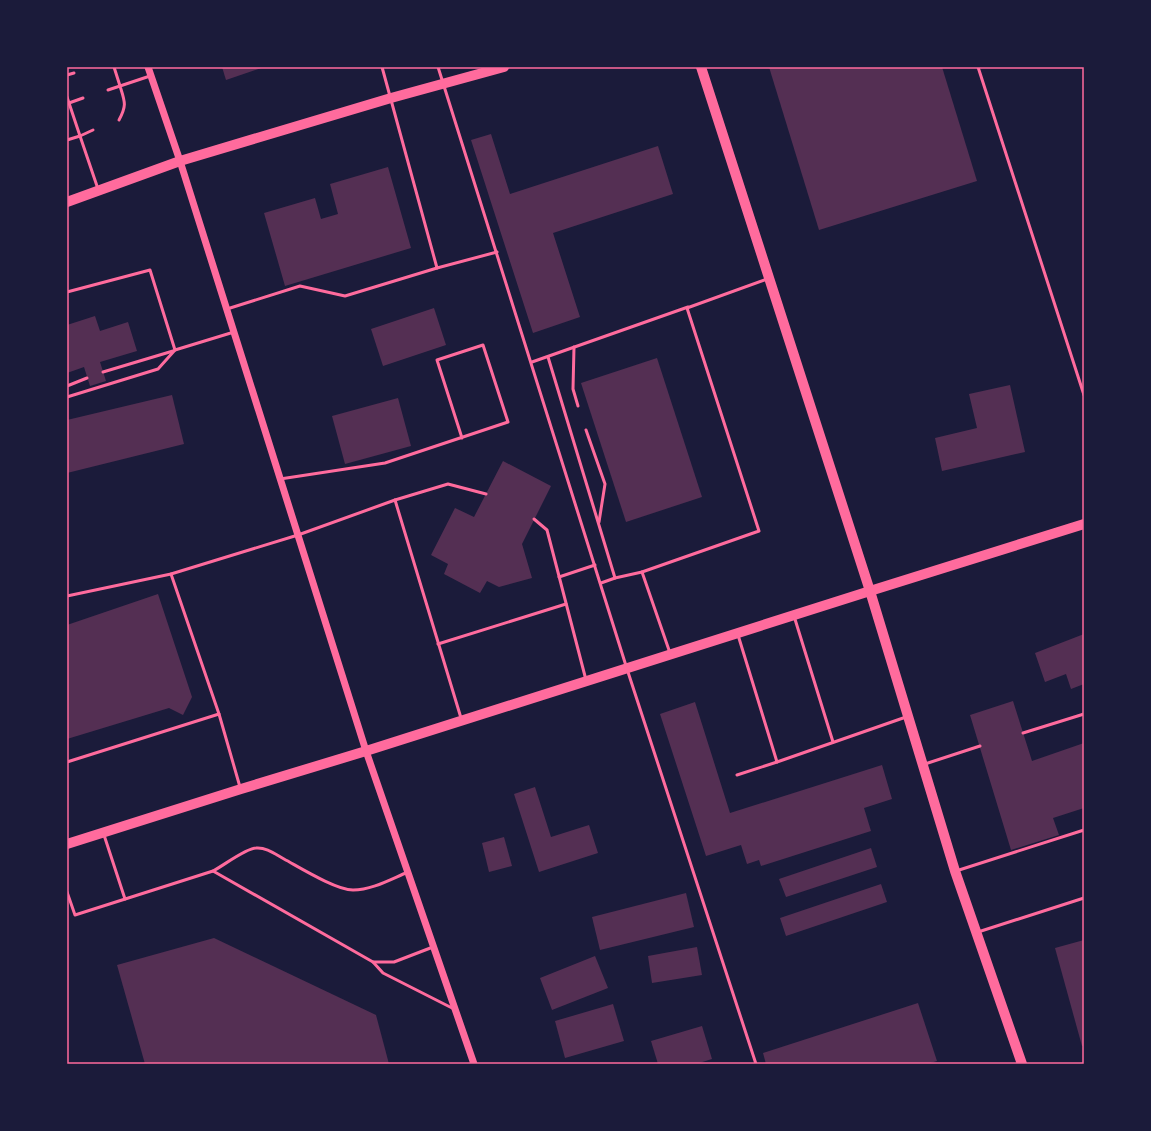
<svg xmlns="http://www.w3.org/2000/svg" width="1151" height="1131" font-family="Commissioner,sans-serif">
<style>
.building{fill:#542f53}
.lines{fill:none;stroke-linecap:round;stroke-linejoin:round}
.service{stroke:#ff6b9d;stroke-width:3}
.tertiary{stroke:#ff6b9d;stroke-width:7}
.primary{stroke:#ff6b9d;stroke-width:10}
.neatline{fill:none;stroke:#ff6b9d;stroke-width:1.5}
</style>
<rect width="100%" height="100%" fill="#1b1b3a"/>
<g class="building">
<polygon points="222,67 264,67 226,80"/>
<polygon points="769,67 942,67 977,181 819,230"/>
<polygon points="491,134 510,194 658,146 673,194 553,233 580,317 533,333 471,140"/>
<polygon points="388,167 411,248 285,286 264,213 315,198 321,219 338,214 330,184"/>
<polygon points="434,308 446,345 383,366 371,329"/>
<polygon points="95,316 100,331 128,322 137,351 100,362 106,381 90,386 84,367 67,373 67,325"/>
<polygon points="657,358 702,497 626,522 581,383"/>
<polygon points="1010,385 1025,452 942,471 935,438 977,428 969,394"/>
<polygon points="172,395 184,444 67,473 67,420"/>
<polygon points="398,398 411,446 345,464 332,416"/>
<polygon points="503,461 551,486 522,544 532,578 499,587 487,581 480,593 444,574 448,564 431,555 455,508 474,517"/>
<polygon points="158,594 192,697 183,715 169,708 67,739 67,625"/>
<polygon points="1084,634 1084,684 1071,689 1066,674 1045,682 1035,653"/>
<polygon points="1013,701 1032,761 1084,743 1084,808 1053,818 1059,835 1011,850 970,715"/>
<polygon points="695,702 730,813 882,765 892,799 864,808 871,831 761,866 759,860 747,864 741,845 706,856 660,714"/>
<polygon points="535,787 551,837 589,825 598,853 539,872 514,794"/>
<polygon points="504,837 512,866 489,872 482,843"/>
<polygon points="871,848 877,867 786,897 779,879"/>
<polygon points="881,884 887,902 786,936 780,918"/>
<polygon points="686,893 694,927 600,950 592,917"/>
<polygon points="214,938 376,1015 389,1064 145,1064 117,965"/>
<polygon points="1084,940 1084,1046 1082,1046 1055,948"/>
<polygon points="697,947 702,975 652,983 648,956"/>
<polygon points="595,956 608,988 552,1010 540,978"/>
<polygon points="918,1003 937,1061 927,1064 766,1064 763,1053"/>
<polygon points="613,1004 624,1041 565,1058 555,1021"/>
<polygon points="702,1026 712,1059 696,1064 658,1064 651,1041"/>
</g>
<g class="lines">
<g class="service">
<polyline points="438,67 627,669 756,1064"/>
<polyline points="978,67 1084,395"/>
<polyline points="67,75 74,73"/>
<polyline points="108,90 120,86 114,67"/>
<polyline points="67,97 80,136 67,140"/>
<polyline points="69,103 83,98"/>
<path d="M 119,120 C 127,105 125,102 120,86 L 150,76"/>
<polyline points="93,130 80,136 98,189"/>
<polyline points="437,268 497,252"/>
<polyline points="67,292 150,270 175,350 234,332"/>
<polyline points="227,309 300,286 345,296 437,268 382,67"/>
<polyline points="574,347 573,389 578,406"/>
<polyline points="548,357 615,578"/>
<polyline points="532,362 688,307"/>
<polyline points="103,372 173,351"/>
<polyline points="67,386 87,378"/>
<polyline points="67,397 158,369 175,350"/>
<polyline points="586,430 605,484 599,522"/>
<polyline points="280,479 385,463 508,422 483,345 437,360 462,438"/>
<polyline points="395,500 461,718"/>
<polyline points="534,519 547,530 586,680"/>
<polyline points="171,574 219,714 240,787"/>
<polyline points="559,577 595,565"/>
<polyline points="601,583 615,578 642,572"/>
<polyline points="67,596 171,574 298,535 395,500 448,484 486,494"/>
<polyline points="794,616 833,742"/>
<polyline points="438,644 566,604"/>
<polyline points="670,653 642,572 759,531 687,308 767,279"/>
<polyline points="1023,733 1084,714"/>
<polyline points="67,762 219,714"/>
<polyline points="777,762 906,717"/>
<polyline points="925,764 980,746"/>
<polyline points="737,775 777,762 738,635"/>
<polyline points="104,835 125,899"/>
<path d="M 213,871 C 223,866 246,848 256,848 C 266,847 275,854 284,859 C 299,867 336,890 353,890 C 372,890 391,879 408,872"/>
<polyline points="956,871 1084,830"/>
<polyline points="67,892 75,915 213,871 373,962 383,973 454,1009"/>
<polyline points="978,932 1084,898"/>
<polyline points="373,962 394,962 433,947"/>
</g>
<polyline class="tertiary" points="148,67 180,161 366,751 474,1064"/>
<g class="primary">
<polyline points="701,67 870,591 955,871 1022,1064"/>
<polyline points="67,202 180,161 391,98 504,67"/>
<polyline points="67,844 241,789 366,751 870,591 1084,524"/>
</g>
</g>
<rect width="1151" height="1131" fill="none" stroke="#1b1b3a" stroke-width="136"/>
<rect x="68" y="68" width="1015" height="995" class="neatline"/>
</svg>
